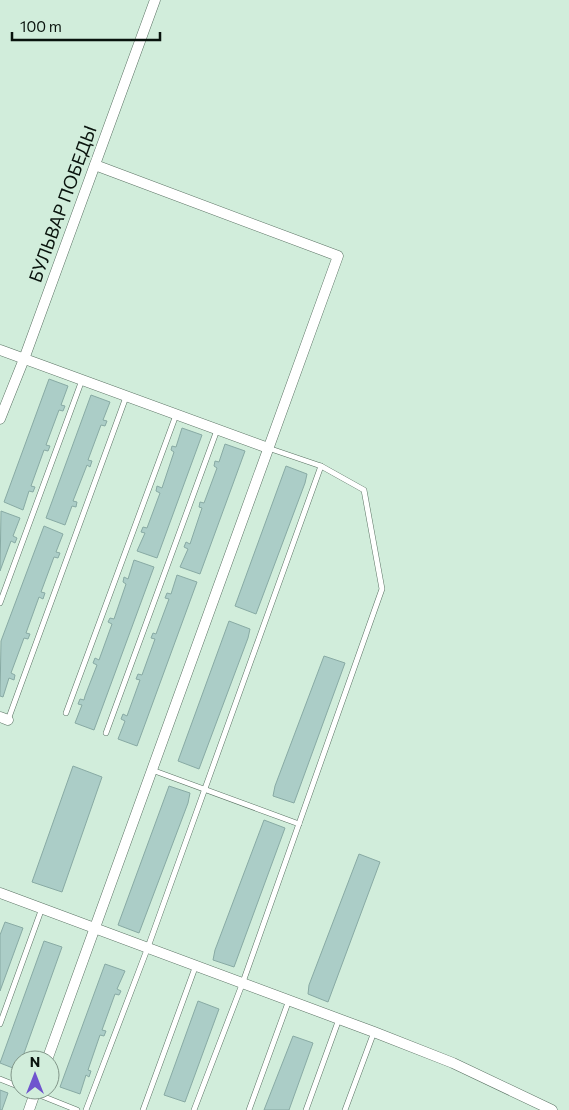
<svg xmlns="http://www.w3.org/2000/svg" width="569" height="1110" font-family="Commissioner,sans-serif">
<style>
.building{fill:#abcdc7;stroke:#88aaa4}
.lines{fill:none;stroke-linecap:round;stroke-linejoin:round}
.lane-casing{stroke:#5a7263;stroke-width:6}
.street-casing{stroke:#5a7263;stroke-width:11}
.lane{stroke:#fff;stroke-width:5}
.street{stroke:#fff;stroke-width:10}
.labels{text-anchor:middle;stroke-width:4.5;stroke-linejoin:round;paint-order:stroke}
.street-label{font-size:18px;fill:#09130d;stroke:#d1eddb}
</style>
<rect width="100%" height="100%" fill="#d1eddb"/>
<g class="building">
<polygon points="49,379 68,386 61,405 65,406 63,411 59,410 46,445 50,446 48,451 44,450 31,486 35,487 33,492 29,491 23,510 4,502"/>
<polygon points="91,395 110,402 103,420 107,421 105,426 101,425 88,460 92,461 90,467 87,465 73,501 77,502 76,507 72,506 65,525 46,518"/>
<polygon points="182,428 202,435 157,558 137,551 145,533 141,532 143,527 147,528 160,493 156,491 157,486 162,488 174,452 171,450 172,446 176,447"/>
<polygon points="225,444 245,451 200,574 180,567 188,549 184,547 186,542 190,544 202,508 199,507 200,502 204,503 217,468 214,466 215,461 219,462"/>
<polygon points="286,466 307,474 305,483 256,614 235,606"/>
<polygon points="1,511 20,518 13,536 17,538 15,543 11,541 0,571"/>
<polygon points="44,526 63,534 56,552 60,553 58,558 54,557 41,592 45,593 43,599 39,597 26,633 30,634 28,639 24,638 11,673 15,675 14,680 9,678 3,697 0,696 1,641"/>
<polygon points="134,560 154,567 94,730 75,723 82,705 78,704 80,699 84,700 85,696 97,665 93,663 95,658 99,660 112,624 108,622 110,618 114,619 126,584 123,582 124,577 128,579"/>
<polygon points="177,575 197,582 137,746 118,739 125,721 121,719 123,714 127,716 140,680 136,679 138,674 142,675 155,639 151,638 153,633 156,634 169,599 165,598 167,593 171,594"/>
<polygon points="229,621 250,629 248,638 199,769 178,761"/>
<polygon points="324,656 345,663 294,803 273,796 275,786"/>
<polygon points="73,766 102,777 62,892 32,882"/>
<polygon points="169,786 190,793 188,803 139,933 118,925"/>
<polygon points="264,820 285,828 234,967 213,960 215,950"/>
<polygon points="359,854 380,862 328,1002 308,994 309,985"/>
<polygon points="5,922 23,928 0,991 0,935"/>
<polygon points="44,941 62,947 18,1070 0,1063"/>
<polygon points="105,964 125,971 117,989 121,991 119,995 115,994 102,1030 106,1031 104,1036 100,1035 88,1070 91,1071 89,1077 86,1075 80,1094 60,1087"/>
<polygon points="198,1001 219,1009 185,1102 164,1095"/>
<polygon points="293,1036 313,1043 289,1110 264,1110"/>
<polygon points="0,1090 8,1093 2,1110 0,1110"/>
</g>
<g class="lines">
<defs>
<g id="lane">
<polyline points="0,603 82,380"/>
<polyline points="66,713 176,415"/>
<polyline points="8,720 126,397"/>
<polyline points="106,733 217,430"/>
<polyline points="152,770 299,824"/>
<polyline points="0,1024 42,908"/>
<polyline points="0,1079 20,1087"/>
<polyline points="27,1090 77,1110"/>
<polyline points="86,1110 148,947 321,466 268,448"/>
<polyline points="143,1110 196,965"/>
<polyline points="194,1110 243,982 382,589 364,490 321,466"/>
<polyline points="249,1110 289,1000"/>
<polyline points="306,1110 339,1019"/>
<polyline points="345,1110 374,1032"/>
</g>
<g id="street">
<polyline points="0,350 268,448"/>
<polyline points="0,419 24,359 155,0"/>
<polyline points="0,717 8,720"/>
<polyline points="0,893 374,1032 453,1063 552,1110"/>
<polyline points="47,1060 338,256 95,165"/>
<polyline points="29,1110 36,1090"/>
</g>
</defs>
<use href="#lane" class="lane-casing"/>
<use href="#street" class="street-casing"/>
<use href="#lane" class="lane"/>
<use href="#street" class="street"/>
</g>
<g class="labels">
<g class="street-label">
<text transform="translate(63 204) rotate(-70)" y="6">БУЛЬВАР ПОБЕДЫ</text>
</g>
</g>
<g transform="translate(35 1075)"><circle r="24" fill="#d1eddb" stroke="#819689"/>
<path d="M0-4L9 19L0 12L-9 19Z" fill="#6f54ce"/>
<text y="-8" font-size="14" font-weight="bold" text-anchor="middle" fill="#09130d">N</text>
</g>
<path d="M12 32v8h148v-8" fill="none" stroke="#09130d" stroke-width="2.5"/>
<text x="20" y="32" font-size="15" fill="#09130d" stroke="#d1eddb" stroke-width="4" paint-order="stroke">100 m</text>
</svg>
